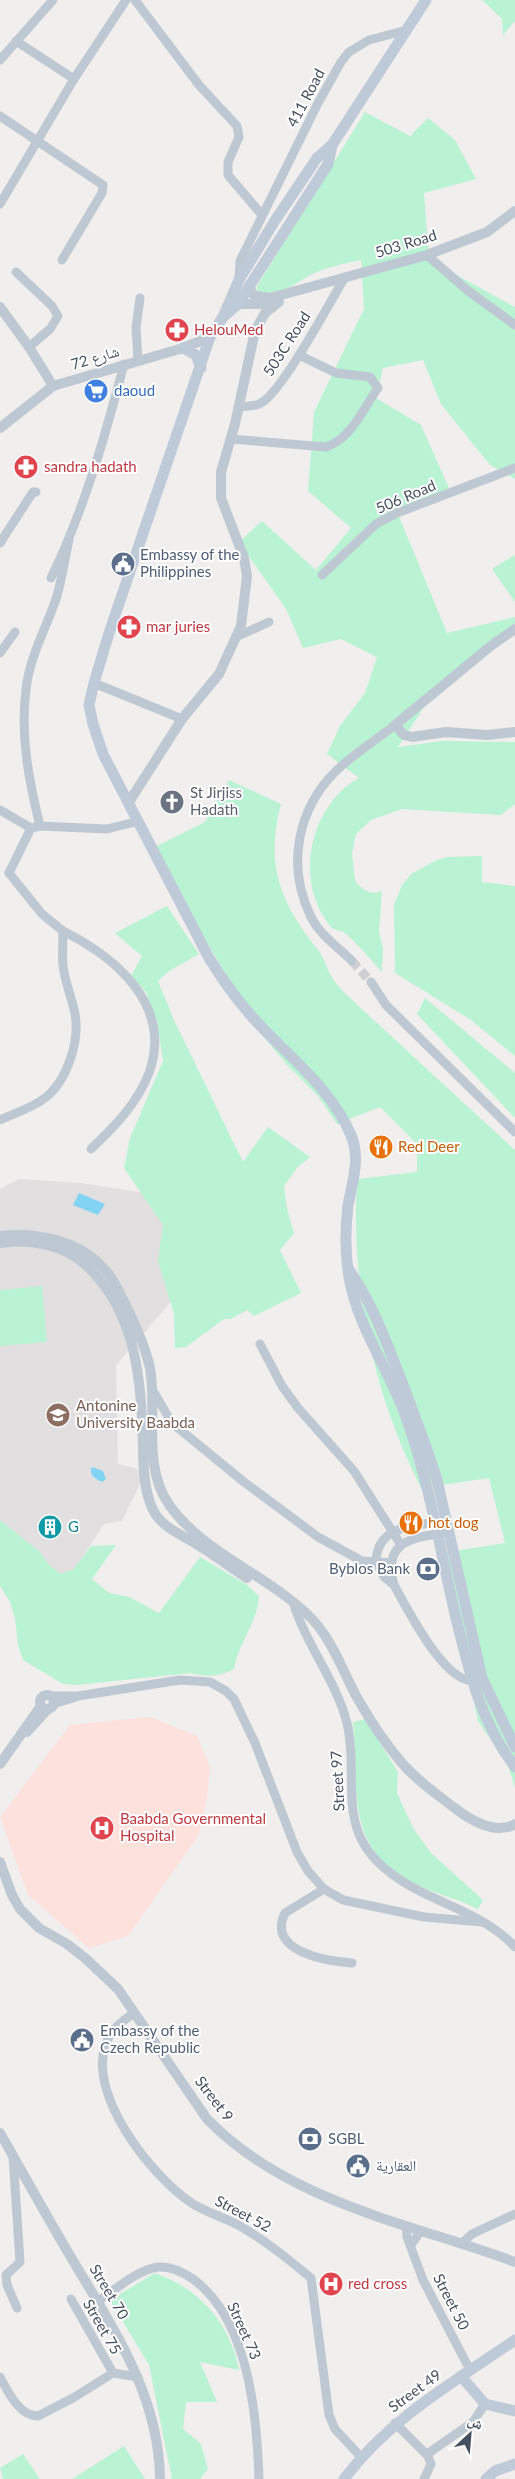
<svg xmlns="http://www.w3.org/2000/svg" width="515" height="2479" font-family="Lato,'Noto Naskh Arabic',sans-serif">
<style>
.education{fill:#e2dfe0}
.medical{fill:#fde1dc}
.green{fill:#b9f3d3}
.water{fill:#82d4f4}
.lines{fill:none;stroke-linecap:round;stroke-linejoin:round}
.minor-tunnel{stroke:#cfced1;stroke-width:9;stroke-dasharray:9 4.5;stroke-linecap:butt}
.minor{stroke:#bec8d2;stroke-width:9}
.tertiary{stroke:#bec8d2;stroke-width:10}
.secondary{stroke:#bfcad9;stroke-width:11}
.labels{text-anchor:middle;stroke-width:4;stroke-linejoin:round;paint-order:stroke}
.street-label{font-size:15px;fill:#45505e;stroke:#fff}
.health-label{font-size:15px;fill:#be3a42;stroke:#fff;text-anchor:start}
.shop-label{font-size:15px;fill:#366cbe;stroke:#fff;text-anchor:start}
.service-label{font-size:15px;fill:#4e5e75;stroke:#fff;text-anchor:start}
.worship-label{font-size:15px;fill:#5b616d;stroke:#fff;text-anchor:start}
.food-label{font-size:15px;fill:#c56008;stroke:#fff;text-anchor:start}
.education-label{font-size:15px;fill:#785e54;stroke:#fff;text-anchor:start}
.culture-label{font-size:15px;fill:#0d838f;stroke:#fff;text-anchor:start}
</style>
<rect width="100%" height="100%" fill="#f1eeee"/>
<polygon class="education" points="19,1179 81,1183 152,1194 172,1243 183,1288 116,1365 118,1464 138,1469 142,1480 122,1521 104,1524 61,1590 0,1541 0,1189"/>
<polygon class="medical" points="150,1717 197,1736 210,1767 207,1799 198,1836 128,1936 89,1948 28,1895 0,1817 70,1725"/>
<g class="green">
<polygon points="482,0 515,0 515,21 503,35 502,19"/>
<path d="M 365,112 L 410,136 L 428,118 L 455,140 L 476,179 L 424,193 L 429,260 L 515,307 L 515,479 L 490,465 L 441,404 L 423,360 L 383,368 L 376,398 L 421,425 L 452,495 L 398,514 L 447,633 L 515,617 L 515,625 L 426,704 L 398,747 L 442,741 L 515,742 L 515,804 L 501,815 L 402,809 L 371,820 L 356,834 L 352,853 L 355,881 C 364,890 369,896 382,891 L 379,931 L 383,948 L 382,972 C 370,959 358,944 345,933 C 341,930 335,931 331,927 C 293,882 309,806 359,778 L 327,754 L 340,726 L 365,693 L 377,657 L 341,639 L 303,648 L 286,609 L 239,542 L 262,521 L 316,570 L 351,528 L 308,491 L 314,412 L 364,309 L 361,260 C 346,263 328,267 315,273 C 297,281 278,300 257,293 L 257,286 Z"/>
<polygon points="515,555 515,602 492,569"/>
<path d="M 229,780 L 281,804 C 265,867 280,901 318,950 C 325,958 326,969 332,977 C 337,986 345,993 352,1000 L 515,1150 L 515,1788 L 508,1765 L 478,1721 L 442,1553 L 505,1543 L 489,1478 L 421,1488 C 372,1390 351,1288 357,1179 L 417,1172 L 417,1144 L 380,1107 L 337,1124 L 318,1096 L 288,1066 L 263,1036 L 151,849 L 205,822 Z"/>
<polygon points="482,856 482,882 515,886 515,1056 471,1020 395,973 394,905 402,885 411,874 437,860 447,857"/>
<polygon points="167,906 199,954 169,971 158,981 174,1020 243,1162 268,1127 310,1157 297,1168 284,1186 287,1209 294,1233 280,1250 301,1293 254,1316 247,1310 231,1319 224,1319 186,1347 175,1348 174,1314 158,1261 163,1225 124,1168 130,1138 163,1061 157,1021 148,1002 147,993 131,976 142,956 115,933"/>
<polygon points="425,998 515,1073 515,1118 417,1014"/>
<polygon points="42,1286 47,1342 0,1346 0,1290"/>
<path d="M 0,1520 L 40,1552 L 49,1565 L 61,1574 L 74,1569 L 91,1546 L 116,1545 L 92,1579 L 109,1593 L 129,1597 L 159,1613 L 200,1557 L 247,1585 L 259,1596 C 258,1622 238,1643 234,1669 C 218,1677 207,1677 190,1673 L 77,1685 L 63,1684 L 23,1660 L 18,1645 L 15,1619 L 10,1602 L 0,1586 Z"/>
<path d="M 365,1719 L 398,1772 L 397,1793 L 413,1828 L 431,1853 L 483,1900 L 478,1909 C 456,1898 432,1893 410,1881 C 343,1846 359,1784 353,1722 Z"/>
<path d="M 155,2273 C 200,2289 230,2323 239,2370 L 200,2362 L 217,2402 L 186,2402 L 183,2429 L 201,2444 L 208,2469 L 200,2479 L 172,2479 L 149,2365 L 110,2300 Z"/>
<polygon points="124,2446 145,2479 72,2479"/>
<polygon points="23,2454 40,2479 3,2479 0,2468"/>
</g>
<g class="water">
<polygon points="79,1193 105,1204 98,1215 73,1205"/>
<path d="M 92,1467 L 103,1471 L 106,1479 L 102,1482 C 96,1479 88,1475 92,1467 Z"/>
</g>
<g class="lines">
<polyline class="minor-tunnel" points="352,961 371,982"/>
<g class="minor">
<polyline points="135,0 199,85 237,126 239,137 228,162 228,175 262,215"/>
<polyline points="16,41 74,79"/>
<polyline points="0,60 53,0"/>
<polyline points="0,116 103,185 102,193 62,260"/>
<polyline points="0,204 74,79 126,0"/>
<polyline points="427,255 467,290 515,325"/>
<polyline points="16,272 52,306 58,316 50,329 29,347"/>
<polyline points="239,280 240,261 318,103 341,62 349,52 369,40 407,30"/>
<polyline points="138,360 136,328 140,298"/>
<path d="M 238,407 C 245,406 255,407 261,403 C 282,392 330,302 345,277"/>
<path d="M 231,439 L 326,447 C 351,439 363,409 378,388 L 370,377 L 336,373 L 299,355"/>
<polyline points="0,543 33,492 36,492"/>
<polyline points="322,575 376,524 397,513 515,468"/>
<path d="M 51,578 C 84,510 105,437 124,364"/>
<polyline points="236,637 269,622"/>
<polyline points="0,653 15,632"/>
<polyline points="94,683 182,719"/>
<polyline points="0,810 31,828"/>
<path d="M 40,826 C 29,781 20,736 26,690 C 29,657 47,627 57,596 C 62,578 65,558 69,540"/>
<polyline points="9,873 31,828 40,826 107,829 139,821"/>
<path d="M 63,931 C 117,958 173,1006 149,1073 C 137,1104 114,1127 91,1149"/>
<path d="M 352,961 C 339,948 319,934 311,917 C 286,866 297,808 338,769 C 355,753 376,740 395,725"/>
<polyline points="371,982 386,1005 515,1132"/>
<path d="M 0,1120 C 15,1113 32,1108 45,1098 C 67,1081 80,1041 75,1014 C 72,998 65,982 63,966 C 62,955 63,943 63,931 L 42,914 L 9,873"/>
<polyline points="260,1344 282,1386 298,1408 354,1471 401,1545"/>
<polyline points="152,1389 172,1423 244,1482 318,1537 362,1561 391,1563"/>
<path d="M 444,1533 C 408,1538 383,1543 394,1585 C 407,1608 447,1689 477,1680"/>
<path d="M 394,1585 L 384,1577 L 376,1561 C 378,1526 411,1526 439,1522"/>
<path d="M 293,1602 C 306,1645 336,1680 347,1723 C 360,1778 334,1829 388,1871 C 426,1902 481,1910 515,1947"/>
<polyline points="50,1696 78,1696 180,1680 210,1682 226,1691 234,1699 255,1743 297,1852 308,1871 324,1889 343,1900 424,1917 482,1922"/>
<polyline points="53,1704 76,1697"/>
<path d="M 324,1889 L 285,1913 C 266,1952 327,1961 352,1963"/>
<path d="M 134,2013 C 121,2022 110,2030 105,2046 C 89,2097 151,2175 190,2202 C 205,2212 223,2217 238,2225 C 265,2240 288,2259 311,2278 L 329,2415 L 335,2429 L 361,2457"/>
<polyline points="13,2156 20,2262 6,2275 7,2285 17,2308"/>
<polyline points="406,2227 407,2237 423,2280 470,2370"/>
<polyline points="461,2244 472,2234 515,2214"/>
<polyline points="411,2245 420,2232"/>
<polyline points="71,2299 113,2373 138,2377"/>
<path d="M 98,2301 C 115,2290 137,2270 158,2267 C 170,2266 183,2272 193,2279 C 249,2320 257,2416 259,2479"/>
<path d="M 0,2377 C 8,2392 19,2416 38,2416 L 73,2398 L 113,2373"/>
<polyline points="395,2423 428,2456"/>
<polyline points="424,2479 431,2464 428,2456 430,2452 473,2422 485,2404"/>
</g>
<g class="tertiary">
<polyline points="250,284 251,292 255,296 270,298 427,255 487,232 515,211"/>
<polyline points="238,304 266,304"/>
<polyline points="0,307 29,347 53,386"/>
<polyline points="0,428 53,386 183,348 210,337"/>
<polyline points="515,629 492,645 395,725 404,735 412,737 446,732 487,735 515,732"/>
<polyline points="129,802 182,719 219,674 241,626 247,576 244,558 221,498 221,472 235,424 255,331 265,313 279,302"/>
<path d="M 0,1236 C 37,1232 80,1240 106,1271 C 116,1282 122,1298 129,1312 C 137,1329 146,1349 150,1368 C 158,1413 141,1466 170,1506 C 204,1553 265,1574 307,1614 C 334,1639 343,1675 362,1706 C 373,1725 387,1745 401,1762 C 416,1780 438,1795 456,1809 C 472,1821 496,1835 515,1824"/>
<path d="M 1,1243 C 30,1238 64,1245 86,1265 C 137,1312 141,1381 143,1445 C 143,1467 144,1497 156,1515 C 164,1527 181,1535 193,1542 C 211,1553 229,1566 247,1578"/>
<circle cx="47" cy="1702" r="7"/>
<polyline points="27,1732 47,1710"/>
<polyline points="0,1764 41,1706"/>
<path d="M 0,1862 L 12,1895 L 20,1909 L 39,1928 L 67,1944 L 85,1958 L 118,1989 L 207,2119 C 289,2203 410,2223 515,2262"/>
<path d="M 0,2133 C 24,2175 47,2217 72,2259 C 113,2328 159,2395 160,2479"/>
</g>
<g class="secondary">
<path d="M 426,0 L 332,145 L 317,158 L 274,222 L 239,280 L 223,317 L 210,337 L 109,633 L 94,683 L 89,705 L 93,724 L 103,754 L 209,958 C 222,979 237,1000 254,1019 C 288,1056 331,1088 351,1135 C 361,1159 352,1182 348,1206 C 345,1230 345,1253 349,1277 C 357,1325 388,1368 405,1414 C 429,1480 440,1550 456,1618 C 469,1671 481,1723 515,1767"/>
<polyline points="223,317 238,304 328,164 332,145"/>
<polyline points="183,348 196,355 201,368"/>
<path d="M 349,1270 C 373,1304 387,1344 402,1382 C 414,1415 427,1447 437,1480 L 482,1678 L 515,1747"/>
<polyline points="461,2376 485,2404 515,2411"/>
<path d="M 344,2479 C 389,2419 454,2382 515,2340"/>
<polyline points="486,2479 495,2471 515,2464"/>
</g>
</g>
<defs>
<symbol id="pharmacy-disc" viewBox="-11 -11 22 22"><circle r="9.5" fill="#e0444e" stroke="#fff"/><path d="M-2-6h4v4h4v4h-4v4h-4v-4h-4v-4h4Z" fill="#fff"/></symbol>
<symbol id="supermarket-disc" viewBox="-11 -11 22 22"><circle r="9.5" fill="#3f7fe0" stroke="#fff"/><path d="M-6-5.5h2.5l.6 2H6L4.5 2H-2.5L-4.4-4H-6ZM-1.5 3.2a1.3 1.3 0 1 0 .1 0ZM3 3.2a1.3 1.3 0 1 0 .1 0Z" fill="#fff"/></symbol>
<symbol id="civic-disc" viewBox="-11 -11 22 22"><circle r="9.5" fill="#5c6f8a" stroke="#fff"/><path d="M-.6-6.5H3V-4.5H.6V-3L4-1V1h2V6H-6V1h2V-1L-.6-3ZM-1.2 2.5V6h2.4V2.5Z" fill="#fff"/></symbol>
<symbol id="church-disc" viewBox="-11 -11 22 22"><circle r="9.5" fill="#6b7280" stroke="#fff"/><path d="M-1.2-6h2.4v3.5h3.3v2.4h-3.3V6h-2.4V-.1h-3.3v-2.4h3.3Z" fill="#fff"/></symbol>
<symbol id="restaurant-disc" viewBox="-11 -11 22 22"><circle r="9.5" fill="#e8710a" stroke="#fff"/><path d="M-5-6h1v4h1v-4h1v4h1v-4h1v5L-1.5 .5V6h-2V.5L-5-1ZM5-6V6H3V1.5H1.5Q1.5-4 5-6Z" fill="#fff"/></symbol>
<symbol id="university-disc" viewBox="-11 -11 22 22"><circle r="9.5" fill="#8d6e63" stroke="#fff"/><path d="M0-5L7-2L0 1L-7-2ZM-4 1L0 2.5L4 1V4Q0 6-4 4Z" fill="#fff"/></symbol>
<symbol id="building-disc" viewBox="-11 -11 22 22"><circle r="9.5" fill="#0f9aa8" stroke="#fff"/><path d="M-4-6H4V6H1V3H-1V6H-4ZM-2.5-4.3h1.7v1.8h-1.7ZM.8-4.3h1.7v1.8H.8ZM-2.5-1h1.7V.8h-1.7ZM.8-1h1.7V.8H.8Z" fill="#fff"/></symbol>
<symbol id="bank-disc" viewBox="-11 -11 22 22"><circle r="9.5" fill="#5c6f8a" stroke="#fff"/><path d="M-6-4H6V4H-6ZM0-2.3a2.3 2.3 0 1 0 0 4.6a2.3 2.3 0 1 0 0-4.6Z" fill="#fff"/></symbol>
<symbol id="hospital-disc" viewBox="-11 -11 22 22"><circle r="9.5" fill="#e0444e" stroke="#fff"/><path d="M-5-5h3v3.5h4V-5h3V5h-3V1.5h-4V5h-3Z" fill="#fff"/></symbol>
</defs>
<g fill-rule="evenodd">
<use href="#pharmacy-disc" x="163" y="316" width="28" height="28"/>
<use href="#supermarket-disc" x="82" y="377" width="28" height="28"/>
<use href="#pharmacy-disc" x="12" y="453" width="28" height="28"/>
<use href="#civic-disc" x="109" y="550" width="28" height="28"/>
<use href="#pharmacy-disc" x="115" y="613" width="28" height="28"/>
<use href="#church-disc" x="158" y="788" width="28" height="28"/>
<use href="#restaurant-disc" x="367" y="1133" width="28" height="28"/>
<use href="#university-disc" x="44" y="1401" width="28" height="28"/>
<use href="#restaurant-disc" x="397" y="1509" width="28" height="28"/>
<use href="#building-disc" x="36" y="1513" width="28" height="28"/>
<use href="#bank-disc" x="414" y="1555" width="28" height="28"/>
<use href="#hospital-disc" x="88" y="1814" width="28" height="28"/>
<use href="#civic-disc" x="68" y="2026" width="28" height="28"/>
<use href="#bank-disc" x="296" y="2125" width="28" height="28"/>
<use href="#civic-disc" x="344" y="2152" width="28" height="28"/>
<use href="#hospital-disc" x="317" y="2270" width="28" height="28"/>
</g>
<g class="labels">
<g class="street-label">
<text transform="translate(306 98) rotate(-62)" y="5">411 Road</text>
<text transform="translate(406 244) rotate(-17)" y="5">503 Road</text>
<text transform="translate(287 344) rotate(-57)" y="5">503C Road</text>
<text transform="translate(95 358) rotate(-17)" y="5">شارع 72</text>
<text transform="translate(406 497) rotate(-23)" y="5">506 Road</text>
<text transform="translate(338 1781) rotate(-93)" y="5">Street 97</text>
<text transform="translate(214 2099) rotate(53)" y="5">Street 9</text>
<text transform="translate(243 2214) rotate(28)" y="5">Street 52</text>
<text transform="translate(109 2292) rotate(59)" y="5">Street 70</text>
<text transform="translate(451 2302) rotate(63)" y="5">Street 50</text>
<text transform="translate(102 2327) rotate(60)" y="5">Street 75</text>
<text transform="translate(244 2331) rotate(66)" y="5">Street 73</text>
<text transform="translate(415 2391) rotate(-36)" y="5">Street 49</text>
</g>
<g class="health-label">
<text x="194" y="335">HelouMed</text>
<text x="44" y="472">sandra hadath</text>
<text x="146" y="632">mar juries</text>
<text x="120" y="1824">Baabda Governmental<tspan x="120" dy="17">Hospital</tspan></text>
<text x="348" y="2289">red cross</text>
</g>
<g class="shop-label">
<text x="114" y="396">daoud</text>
</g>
<g class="service-label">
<text x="140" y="560">Embassy of the<tspan x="140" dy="17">Philippines</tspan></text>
<text x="410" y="1574" text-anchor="end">Byblos Bank</text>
<text x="100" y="2036">Embassy of the<tspan x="100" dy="17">Czech Republic</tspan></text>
<text x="328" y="2144">SGBL</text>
<text x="376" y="2171">العقارية</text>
</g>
<g class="worship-label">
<text x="190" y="798">St Jirjiss<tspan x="190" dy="17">Hadath</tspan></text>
</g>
<g class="food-label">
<text x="398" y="1152">Red Deer</text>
<text x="428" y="1528">hot dog</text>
</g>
<g class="education-label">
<text x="76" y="1411">Antonine<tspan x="76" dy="17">University Baabda</tspan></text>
</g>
<g class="culture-label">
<text x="68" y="1532">G</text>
</g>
</g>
<g transform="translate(470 2434) rotate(26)" stroke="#ffffff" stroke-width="4" paint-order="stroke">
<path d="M0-4L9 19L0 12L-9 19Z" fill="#45505e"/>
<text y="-8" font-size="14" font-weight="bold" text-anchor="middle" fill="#45505e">ش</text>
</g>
</svg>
